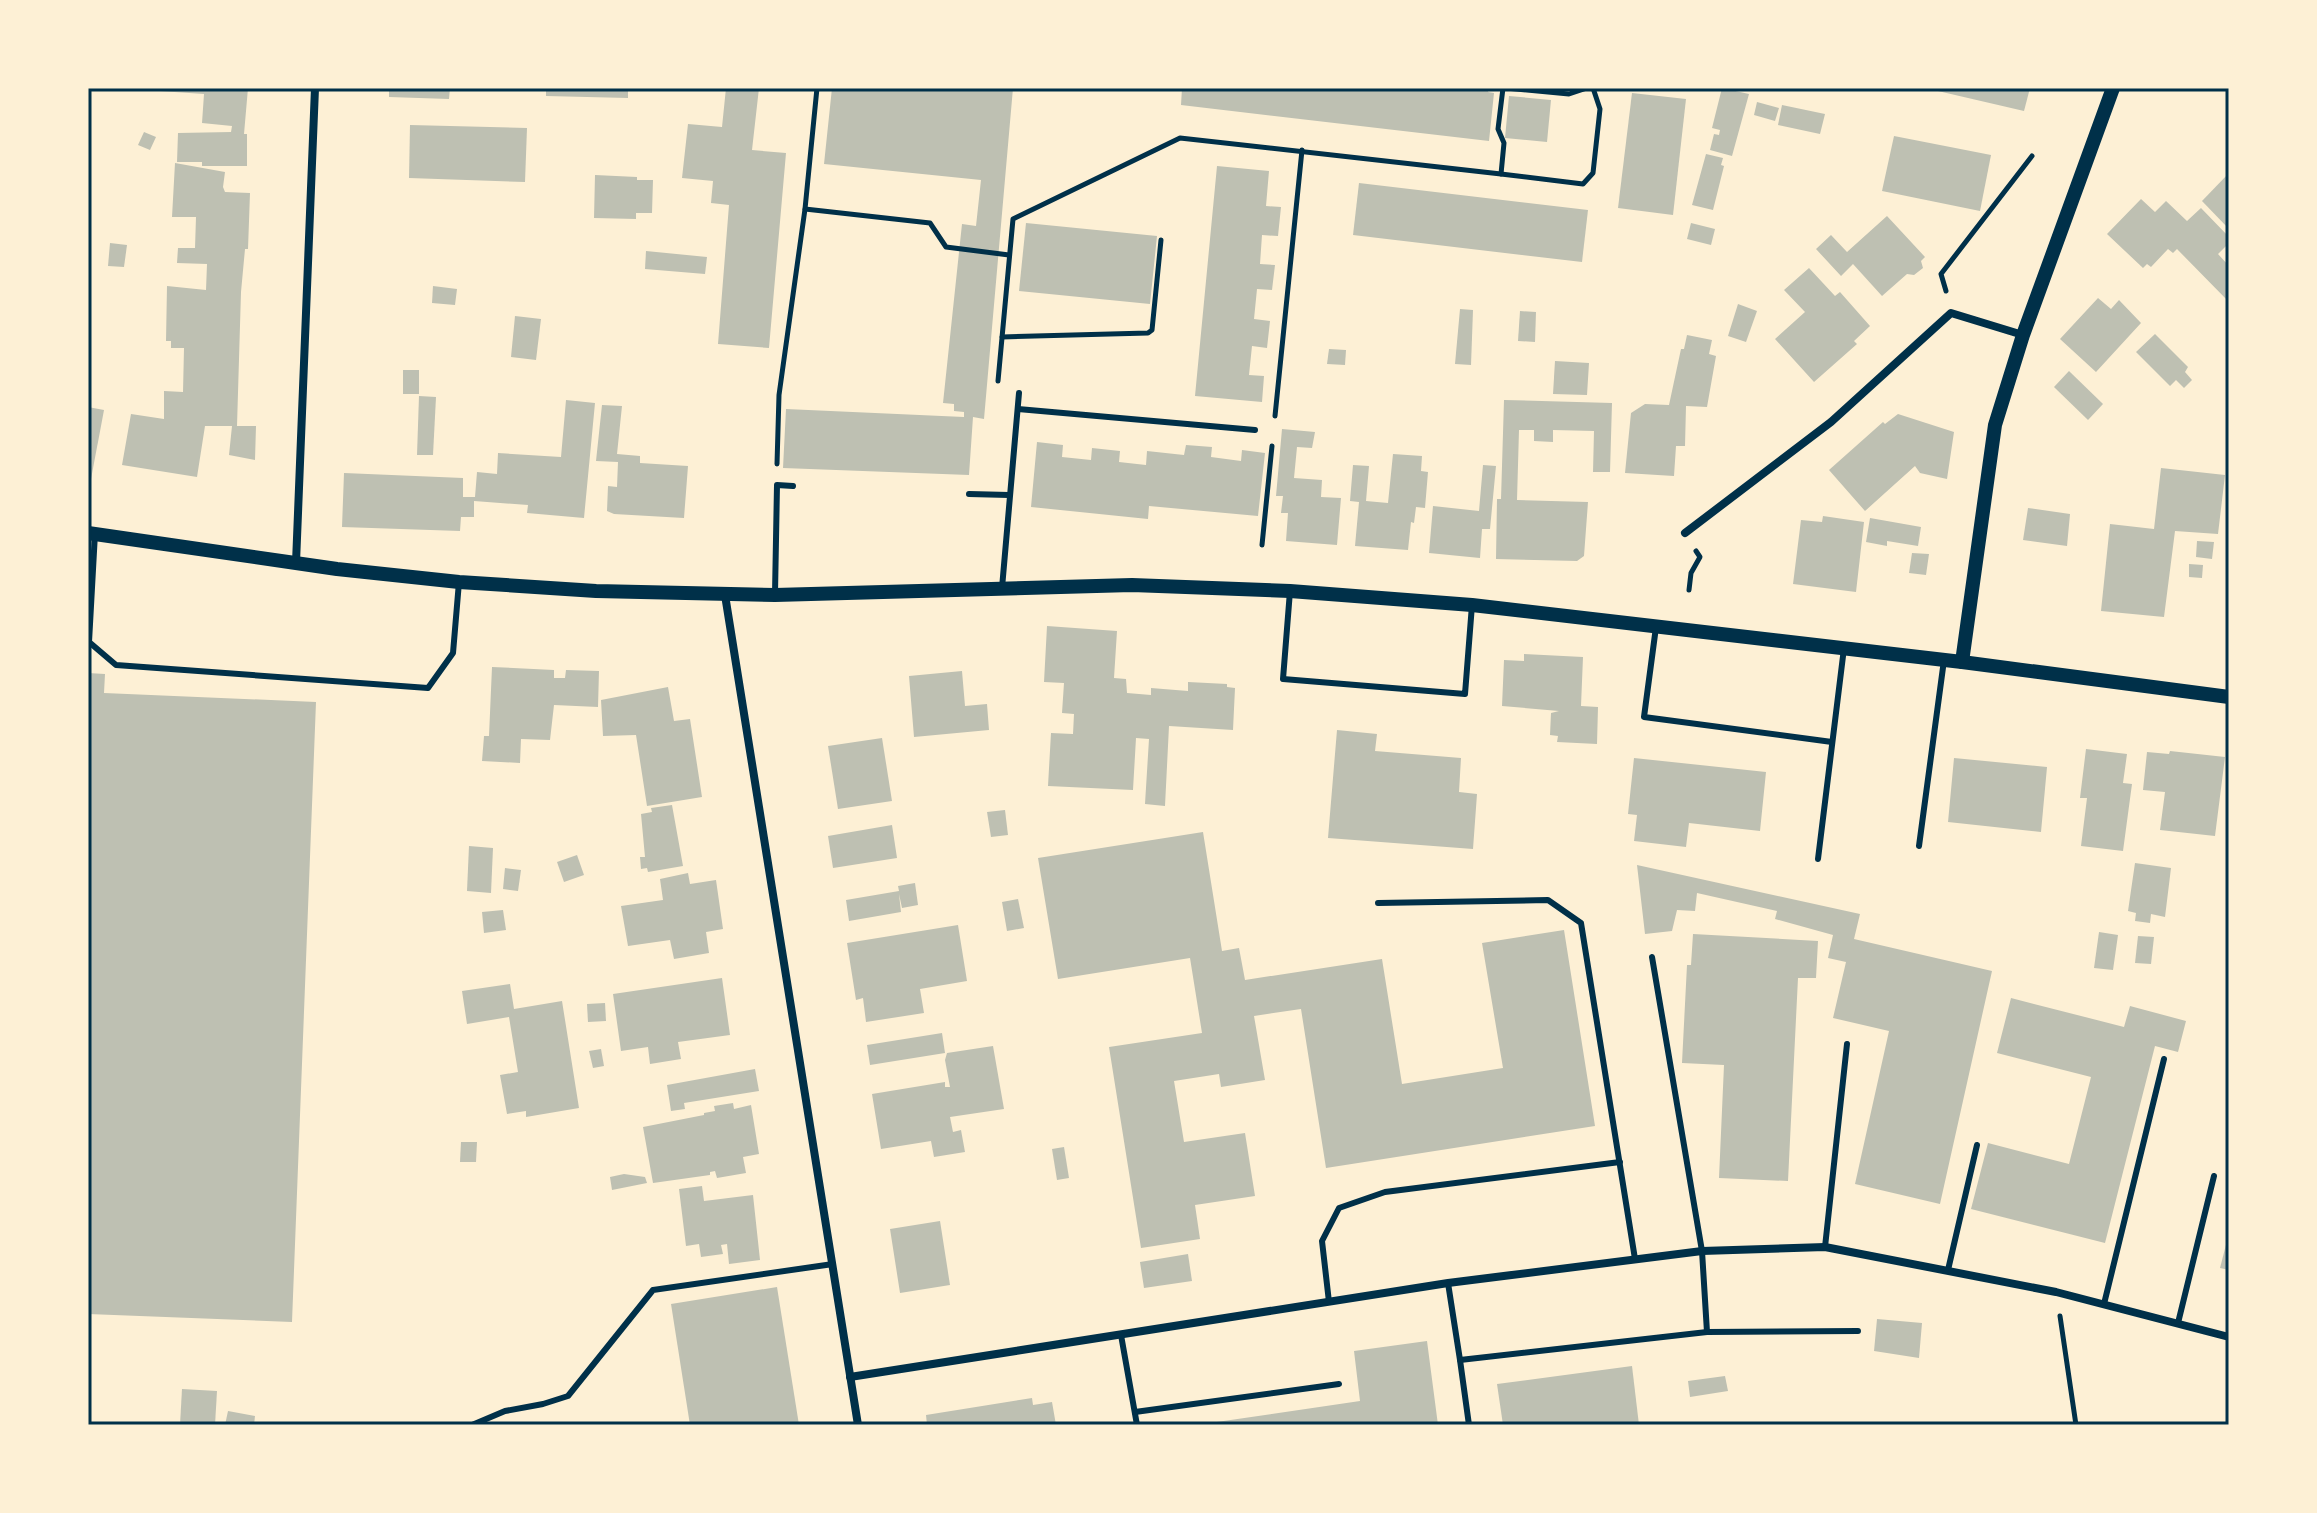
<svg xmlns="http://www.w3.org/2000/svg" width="2317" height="1513" font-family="'DM Sans',sans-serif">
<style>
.building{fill:#bec0b2}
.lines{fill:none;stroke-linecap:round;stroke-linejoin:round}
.path{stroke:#003049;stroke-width:5}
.service{stroke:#003049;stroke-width:6}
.minor{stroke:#003049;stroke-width:8}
.tertiary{stroke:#003049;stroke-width:14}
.neatline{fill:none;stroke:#003049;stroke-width:3}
</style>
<rect width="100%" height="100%" fill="#fdf0d5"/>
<g class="building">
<polygon points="145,88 248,88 244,134 247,134 247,166 202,166 202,162 177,162 178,133 231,132 232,126 202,123 204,94 145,90"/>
<polygon points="389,88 450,88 449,99 389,97"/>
<polygon points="546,88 628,88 628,98 546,96"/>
<polygon points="726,88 759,88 752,150 786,153 769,348 718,344 729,205 711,203 713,181 682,178 688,124 722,127"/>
<polygon points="832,88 942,90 942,88 1013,88 984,419 973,417 969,475 783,468 786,409 964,417 964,412 954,411 954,404 943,403 962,224 976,226 981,180 824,164"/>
<polygon points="1182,88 1489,88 1488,92 1494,93 1489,141 1181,105"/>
<polygon points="1722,88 1749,94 1732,156 1710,150 1714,134 1719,135 1720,130 1712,128"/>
<polygon points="1925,88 2030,88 2024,111"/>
<polygon points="1632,93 1686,99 1673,215 1618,208"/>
<polygon points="1509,96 1551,100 1547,142 1505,138"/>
<polygon points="1757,102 1779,108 1775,121 1754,115"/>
<polygon points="1782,105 1825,114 1820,134 1778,125"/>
<polygon points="410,125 527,128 525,182 409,178"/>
<polygon points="144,132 156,137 150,150 138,145"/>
<polygon points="1894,136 1991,155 1980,211 1882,191"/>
<polygon points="1706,154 1723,158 1721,165 1724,166 1713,210 1692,205"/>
<polygon points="175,163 225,172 223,187 225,192 250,193 248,249 245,249 241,292 237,426 256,426 255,460 229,455 232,426 205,426 197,477 122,465 131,414 164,419 164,391 183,392 184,348 171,348 171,341 166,341 167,286 206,290 207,264 177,263 178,248 195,248 196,217 172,217"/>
<polygon points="1217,166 1269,171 1266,206 1281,207 1278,236 1262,235 1260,264 1275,265 1272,290 1257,289 1254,319 1270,321 1267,348 1252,346 1249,375 1264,376 1262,402 1195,396"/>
<polygon points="2229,173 2229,229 2202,201"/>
<polygon points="595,175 637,177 637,180 653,180 652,213 636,213 636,219 594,218"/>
<polygon points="1359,183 1588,210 1582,262 1353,235"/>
<polygon points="2141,199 2155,212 2166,201 2187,221 2201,208 2229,237 2229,243 2218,254 2229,266 2229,302 2177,249 2173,253 2168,249 2151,267 2147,264 2143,268 2107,234"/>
<polygon points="1887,216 1925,257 1921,261 1923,268 1914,275 1907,274 1882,296 1853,264 1841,276 1816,249 1831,235 1847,252"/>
<polygon points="1026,223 1157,236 1150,304 1019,291"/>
<polygon points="1691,223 1715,229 1711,245 1687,239"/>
<polygon points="110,243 127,245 124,267 108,266"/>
<polygon points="646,251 707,257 705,274 645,269"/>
<polygon points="1809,268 1835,296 1840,292 1870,326 1854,341 1857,344 1814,382 1775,339 1805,312 1784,290"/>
<polygon points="433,286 457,289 455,305 432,303"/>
<polygon points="2098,298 2111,309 2119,300 2141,323 2096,372 2060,339"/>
<polygon points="1738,304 1757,311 1746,342 1728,336"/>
<polygon points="1460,309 1473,310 1471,365 1455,364"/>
<polygon points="1520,311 1536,312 1535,342 1518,341"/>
<polygon points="515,316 541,319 536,360 511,357"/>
<polygon points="2155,334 2188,367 2185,372 2192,380 2184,388 2176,380 2170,386 2136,352"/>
<polygon points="1687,335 1712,340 1709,354 1716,356 1707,407 1686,406 1685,446 1676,446 1674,476 1625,473 1631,413 1645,404 1669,405 1681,349 1684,349"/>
<polygon points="1329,349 1346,350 1345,365 1327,364"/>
<polygon points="1555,361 1589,363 1587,395 1553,394"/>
<rect x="403" y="370" width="16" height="24"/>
<polygon points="2069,371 2103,404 2088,420 2054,387"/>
<polygon points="419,396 436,397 433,455 417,455"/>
<polygon points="566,400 595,403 584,518 527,513 528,505 474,501 474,517 461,517 460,531 342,527 344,473 463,478 463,497 475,497 477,472 497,474 498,453 561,457"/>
<polygon points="1504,400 1612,403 1610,472 1593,472 1594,431 1553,430 1553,442 1534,441 1534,430 1519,430 1517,500 1588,502 1584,556 1577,561 1496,559 1497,499 1501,499"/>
<polygon points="602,405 622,406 617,454 640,456 640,463 688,466 684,518 614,514 607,511 608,486 617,487 618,462 596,461"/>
<polygon points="88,407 104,410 91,479 88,478"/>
<polygon points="1898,414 1954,432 1947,479 1920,473 1915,466 1865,511 1829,470 1883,422 1885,424"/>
<polygon points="1282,429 1315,432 1312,448 1297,447 1294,478 1322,480 1321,497 1341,498 1337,545 1286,541 1288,513 1281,513 1283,496 1276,496"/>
<polygon points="1037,442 1063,445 1062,457 1091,460 1092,448 1120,451 1119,462 1146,465 1147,451 1184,455 1186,445 1212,447 1211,457 1241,461 1242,450 1265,453 1258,516 1149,506 1148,519 1031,507"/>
<polygon points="1393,454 1422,456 1421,471 1428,472 1425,508 1416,507 1414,523 1411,522 1408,550 1355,546 1359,502 1350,501 1353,465 1369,466 1366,501 1388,503"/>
<polygon points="1483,465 1496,466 1490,529 1482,529 1480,558 1429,553 1433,506 1479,511"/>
<polygon points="2161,468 2225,475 2218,534 2175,531 2164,617 2101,611 2110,524 2154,529"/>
<polygon points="2028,508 2070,514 2067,546 2023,540"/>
<polygon points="1823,516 1864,522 1856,592 1793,584 1801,520 1822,522"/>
<polygon points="1870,518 1921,527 1918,546 1887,541 1887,546 1866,542"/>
<polygon points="2197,541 2214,542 2212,559 2196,557"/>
<polygon points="1912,553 1929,554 1926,575 1909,573"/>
<polygon points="2189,564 2203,565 2202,578 2189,577"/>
<polygon points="1047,626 1117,631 1114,678 1126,679 1127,693 1151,695 1151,688 1188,691 1188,682 1227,684 1227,687 1235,688 1233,730 1169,726 1165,806 1145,804 1149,739 1136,738 1133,790 1048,786 1051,733 1073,734 1074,714 1062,713 1064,683 1044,682"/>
<polygon points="1524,654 1583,657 1581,706 1598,707 1597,744 1557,742 1558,736 1550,735 1551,713 1559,711 1502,706 1504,660 1524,661"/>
<polygon points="492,667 554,670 554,678 565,678 566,670 599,671 598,707 554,705 550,740 521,739 520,763 482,761 484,736 489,736"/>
<polygon points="962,671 965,706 987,704 989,730 914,737 909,676"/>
<polygon points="88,673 105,674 104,693 316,702 292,1322 88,1314"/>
<polygon points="668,687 674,721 690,719 702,797 647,806 636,735 603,736 601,700"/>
<polygon points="1337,730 1377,734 1375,751 1461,758 1459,792 1477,794 1473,849 1328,838"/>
<polygon points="882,738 892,801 838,809 828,746"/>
<polygon points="2086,749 2127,754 2123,783 2132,784 2123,851 2081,846 2087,798 2080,798"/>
<polygon points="2170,751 2225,757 2215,836 2160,830 2165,792 2143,790 2147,752 2169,754"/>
<polygon points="1634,758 1766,772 1760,831 1689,823 1686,847 1634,841 1637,815 1628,814"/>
<polygon points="1954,758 2047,767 2041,832 1948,822"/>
<polygon points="672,805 683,866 648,872 647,868 641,869 640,857 645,857 641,814 652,812 651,808"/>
<polygon points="1005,810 1008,835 991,837 987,812"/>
<polygon points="892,825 897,858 833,868 828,836"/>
<polygon points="1203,832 1222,951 1239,948 1245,980 1382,959 1402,1084 1503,1068 1482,943 1564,930 1595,1126 1326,1168 1301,1009 1254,1016 1265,1080 1221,1087 1219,1074 1174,1081 1184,1142 1245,1133 1255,1196 1195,1205 1200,1239 1141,1248 1109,1047 1202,1033 1190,958 1058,979 1038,858"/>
<polygon points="469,846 493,848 491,893 467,891"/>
<polygon points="577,855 584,875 564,882 557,862"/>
<polygon points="2135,863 2171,868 2165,917 2151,914 2150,923 2135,921 2136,913 2128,911"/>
<polygon points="1637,865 1860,914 1854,939 1992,971 1940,1204 1855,1184 1889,1031 1833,1018 1846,962 1828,958 1833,935 1775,919 1777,911 1697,893 1695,911 1677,910 1672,931 1645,934"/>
<polygon points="505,868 521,870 518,891 503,889"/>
<polygon points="688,873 690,884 716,880 723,929 706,932 709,953 674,959 670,940 628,946 621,906 663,900 660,879"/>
<polygon points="915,883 918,905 902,908 899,894 901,912 849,921 846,900 899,891 898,886"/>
<polygon points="1018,899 1024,928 1007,931 1002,902"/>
<polygon points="503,910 506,930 484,933 482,912"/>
<polygon points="958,925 967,981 920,989 924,1013 866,1022 863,998 856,1000 847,943"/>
<polygon points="2099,932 2118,935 2113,970 2094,968"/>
<polygon points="1693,934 1818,941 1816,978 1798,978 1788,1181 1719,1178 1724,1065 1682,1063 1687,965 1691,965"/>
<polygon points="2138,936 2154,937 2151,964 2135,963"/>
<polygon points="722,978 730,1035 678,1042 681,1059 650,1064 648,1047 621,1051 613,994"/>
<polygon points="510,984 514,1009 562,1001 579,1108 526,1117 526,1111 507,1114 500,1075 518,1072 509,1017 467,1024 462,991"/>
<polygon points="2011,998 2124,1027 2130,1006 2186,1021 2178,1052 2155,1046 2105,1243 1971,1209 1988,1143 2069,1164 2091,1077 1997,1053"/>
<polygon points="605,1003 606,1021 588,1022 587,1004"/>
<polygon points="942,1033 945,1053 870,1065 867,1045"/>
<polygon points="993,1046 1004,1109 950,1117 953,1132 961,1130 965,1152 934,1157 931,1141 881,1149 872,1094 945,1082 945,1087 950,1087 945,1060 947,1053"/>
<polygon points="601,1049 604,1066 593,1068 589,1051"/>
<polygon points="755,1069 759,1091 684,1103 685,1109 671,1111 667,1085"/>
<polygon points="733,1103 734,1109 751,1105 759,1154 743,1157 746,1173 717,1178 715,1171 710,1172 710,1175 653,1183 643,1127 704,1115 704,1113 715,1111 714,1106"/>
<polygon points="461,1142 477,1142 476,1162 460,1162"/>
<polygon points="1064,1147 1069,1178 1057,1180 1052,1149"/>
<polygon points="624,1174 645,1177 647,1183 612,1190 610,1177"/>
<polygon points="702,1186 704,1201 753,1195 760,1260 729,1264 727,1244 721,1245 723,1254 701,1257 699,1244 686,1246 679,1189"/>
<polygon points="940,1221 950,1285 900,1293 890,1229"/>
<polygon points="2228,1237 2229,1237 2229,1270 2220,1268"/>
<polygon points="1188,1254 1192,1281 1144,1288 1140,1262"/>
<polygon points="777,1287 799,1425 690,1425 671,1304"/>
<polygon points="1877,1319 1922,1323 1919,1358 1874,1351"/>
<polygon points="1427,1341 1438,1425 1196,1425 1360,1401 1354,1351"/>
<polygon points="1632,1366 1639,1425 1503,1425 1497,1384"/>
<polygon points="1725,1376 1728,1391 1690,1397 1688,1381"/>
<polygon points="182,1389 217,1391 215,1425 180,1425"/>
<polygon points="1032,1398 1033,1405 1052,1402 1056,1425 927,1425 926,1415"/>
<polygon points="228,1411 255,1416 254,1425 225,1425"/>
</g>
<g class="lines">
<g class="path">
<polyline points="1506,88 1569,94 1587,88"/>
<polyline points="1501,174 1583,184 1593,173 1600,109 1593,88"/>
<polyline points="805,209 930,223 946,247 1009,255"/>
<polyline points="1946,291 1941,274 2032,156"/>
<polyline points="1002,337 1148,333 1152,330 1161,240"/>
<polyline points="998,381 1013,219 1180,138 1501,174 1504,143 1498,129 1503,88"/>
<polyline points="1275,416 1302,150"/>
<polyline points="777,464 779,395 805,209 817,88"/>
<polyline points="1262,545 1272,446"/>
<polyline points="1689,590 1691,573 1700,557 1696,551"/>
<polyline points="2060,1316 2076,1425"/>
</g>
<g class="service">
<polyline points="1018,409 1255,430"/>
<polyline points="969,494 1009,495"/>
<polyline points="95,533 89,642 116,665 428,688 453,653 459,582"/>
<polyline points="1002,588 1019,393"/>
<polyline points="1290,591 1283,679 1465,694 1472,605"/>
<polyline points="775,594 777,485 793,486"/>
<polyline points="1656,627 1644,717 1832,742"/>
<polyline points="1919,846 1944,660"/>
<polyline points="1818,859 1844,648"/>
<polyline points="1378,903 1548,900 1581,923 1635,1259"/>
<polyline points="1652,957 1702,1251 1707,1332"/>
<polyline points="1825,1247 1847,1044"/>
<polyline points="1948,1270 1977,1145"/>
<polyline points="1448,1283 1460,1360 1707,1332 1858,1331"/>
<polyline points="1329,1302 1322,1241 1339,1208 1385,1192 1620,1162"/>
<polyline points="2104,1304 2164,1059"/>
<polyline points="2178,1323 2214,1176"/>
<polyline points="1121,1335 1137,1425"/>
<polyline points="1460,1360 1469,1425"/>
<polyline points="1135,1412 1339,1384"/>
<polyline points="472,1425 505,1411 543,1404 568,1396 653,1290 833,1264"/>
</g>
<g class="minor">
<polyline points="1685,533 1831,422 1951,313 2023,335"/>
<polyline points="296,563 315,88"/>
<polyline points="725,595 858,1425"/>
<polyline points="850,1377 1448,1283 1702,1251 1825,1247 2056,1292 2229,1337"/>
</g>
<g class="tertiary">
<polyline points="88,533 337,569 459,582 596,591 775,595 1132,585 1290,591 1472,605 1962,662 2229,697"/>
<polyline points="1962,662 1995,425 2023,335 2113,88"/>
</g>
</g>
<rect width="2317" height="1513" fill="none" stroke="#fdf0d5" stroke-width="180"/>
<rect x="90" y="90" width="2137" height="1333" class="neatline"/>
</svg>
